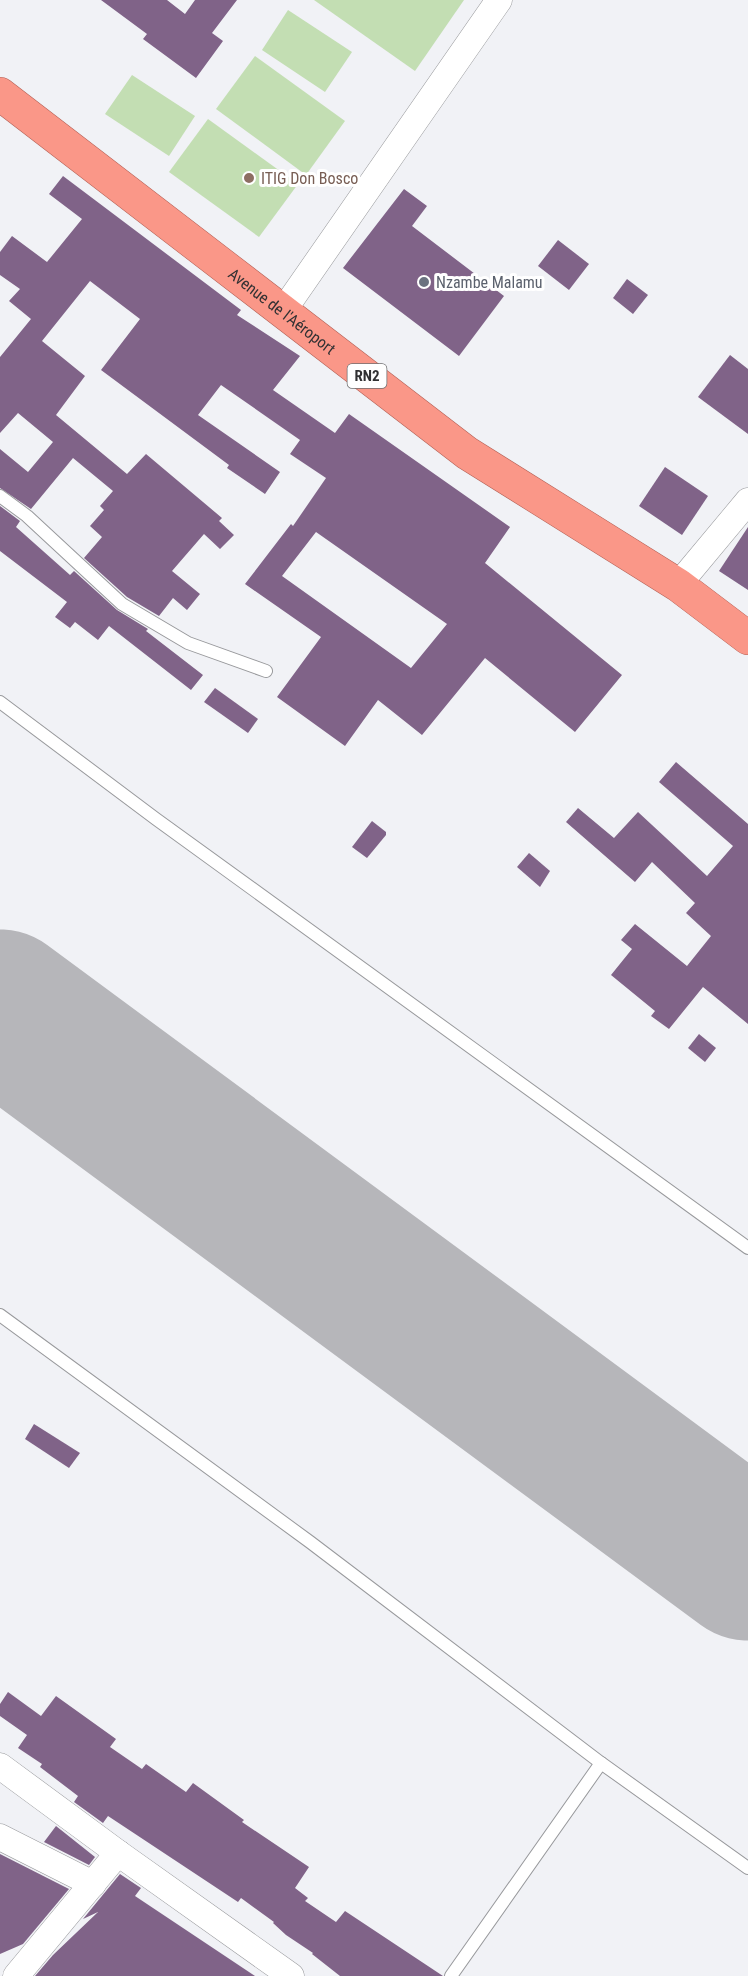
<svg xmlns="http://www.w3.org/2000/svg" width="748" height="1976" font-family="'Roboto Condensed',sans-serif">
<style>
.green{fill:#c3deb3}
.lines{fill:none;stroke-linecap:round;stroke-linejoin:round}
.runway{stroke:#b6b6ba;stroke-width:159}
.building{fill:#806388;fill-rule:evenodd}
.service-casing{stroke:#98999c;stroke-width:14}
.minor-casing{stroke:#98999c;stroke-width:27}
.trunk-casing{stroke:#b36257;stroke-width:34}
.service{stroke:#fff;stroke-width:12}
.minor{stroke:#fff;stroke-width:26}
.trunk{stroke:#fa9788;stroke-width:33}
.education-dot{fill:#8d6e63;stroke:#fff;stroke-width:2}
.worship-dot{fill:#6b7280;stroke:#fff;stroke-width:2}
.labels{text-anchor:middle;stroke-width:6;stroke-linejoin:round;paint-order:stroke}
.shield{fill:#fff;stroke:#6f6f70;stroke-width:1.5}
.shield-label{font-size:15px;font-weight:bold;fill:#313133}
.education-label{font-size:16px;fill:#785e54;stroke:#fff;text-anchor:start}
.worship-label{font-size:16px;fill:#5b616d;stroke:#fff;text-anchor:start}
.street-label{font-size:16px;fill:#313133;stroke:#fff}
</style>
<rect width="100%" height="100%" fill="#f1f2f6"/>
<g class="green">
<polygon points="314,0 464,0 415,71"/>
<polygon points="288,10 352,52 325,92 262,50"/>
<polygon points="255,56 345,121 306,175 216,109"/>
<polygon points="132,75 195,116 169,156 105,114"/>
<polygon points="208,119 298,184 259,237 169,172"/>
</g>
<g class="lines">
<polyline class="runway" points="0,1009 748,1561"/>
</g>
<g class="building">
<polygon points="101,0 167,0 185,14 195,0 237,0 212,33 223,41 196,78 143,39 147,34"/>
<path d="M 63,176 L 241,310 L 237,315 L 300,356 L 273,390 L 335,433 L 349,414 L 510,527 L 485,563 L 622,675 L 575,732 L 485,658 L 422,735 L 378,700 L 345,746 L 277,697 L 321,637 L 245,584 L 291,524 L 293,526 L 326,478 L 290,454 L 300,440 L 221,385 L 198,415 L 280,472 L 265,494 L 227,468 L 229,465 L 101,370 L 140,319 L 90,281 L 42,341 L 85,376 L 56,415 L 127,474 L 146,454 L 222,518 L 219,521 L 234,535 L 220,549 L 204,534 L 172,571 L 200,594 L 187,610 L 173,598 L 159,616 L 127,597 L 84,558 L 102,537 L 90,526 L 104,510 L 100,506 L 113,491 L 73,458 L 31,509 L 0,488 L 0,449 L 28,472 L 53,442 L 18,413 L 0,433 L 0,357 L 31,319 L 9,301 L 20,289 L 0,275 L 0,252 L 12,236 L 47,262 L 82,219 L 49,194 ZM 316,532 L 447,624 L 411,668 L 282,576 Z"/>
<polygon points="404,189 427,206 412,226 504,296 459,356 343,268"/>
<polygon points="558,240 589,264 569,290 538,266"/>
<polygon points="627,279 648,295 633,314 613,298"/>
<polygon points="730,355 748,369 748,434 698,397"/>
<polygon points="665,467 708,496 682,535 639,506"/>
<polygon points="0,506 20,521 16,527 70,575 74,571 117,610 148,629 146,631 203,675 191,690 109,626 98,640 75,622 70,628 55,617 67,602 0,551"/>
<polygon points="748,527 748,590 719,571"/>
<polygon points="215,688 258,719 248,733 204,702"/>
<polygon points="676,762 748,824 748,1024 703,987 669,1029 651,1016 655,1011 611,975 632,949 621,940 635,924 687,966 711,936 686,913 695,903 652,862 635,882 566,822 578,808 614,838 638,812 707,876 733,846 659,782"/>
<polygon points="372,821 386,832 386,835 367,858 352,847"/>
<polygon points="529,853 550,871 540,887 517,867"/>
<polygon points="699,1034 716,1048 705,1062 688,1048"/>
<polygon points="34,1424 80,1453 69,1468 25,1439"/>
<polygon points="8,1692 41,1716 56,1696 116,1739 110,1747 142,1769 146,1764 186,1792 193,1783 244,1820 242,1822 309,1867 295,1888 308,1898 305,1901 336,1922 345,1911 443,1976 340,1976 312,1954 313,1953 286,1935 273,1923 274,1922 241,1898 238,1902 108,1816 103,1823 74,1802 78,1796 40,1767 42,1764 18,1748 27,1735 0,1716 0,1704"/>
<polygon points="56,1826 95,1857 89,1865 44,1842"/>
<polygon points="0,1854 69,1889 23,1944 0,1954"/>
<polygon points="120,1874 141,1888 135,1896 255,1976 35,1976 53,1955 98,1912 83,1919"/>
</g>
<g class="lines">
<defs>
<g id="service">
<polyline points="0,496 27,516 122,604 188,643 266,671"/>
<polyline points="0,702 156,819 748,1248"/>
<polyline points="0,1315 310,1542 601,1763 748,1868"/>
<polyline points="451,1976 601,1763"/>
</g>
<g id="minor">
<polyline points="283,311 499,0"/>
<polyline points="678,585 748,501"/>
<polyline points="0,1766 118,1853 291,1976"/>
<polyline points="0,1837 93,1884"/>
<polyline points="16,1976 118,1853"/>
</g>
<g id="trunk">
<path id="s1" d="M 0,94 L 467,453 L 678,585 L 748,638"/>
</g>
</defs>
<use href="#service" class="service-casing"/>
<use href="#minor" class="minor-casing"/>
<use href="#trunk" class="trunk-casing"/>
<use href="#service" class="service"/>
<use href="#minor" class="minor"/>
<use href="#trunk" class="trunk"/>
</g>
<circle class="education-dot" cx="249" cy="178" r="6"/>
<circle class="worship-dot" cx="424" cy="282" r="6"/>
<g class="labels">
<rect class="shield" x="347.5" y="364" width="39" height="24" rx="4.5"/>
<g class="shield-label">
<text x="367" y="381">RN2</text>
</g>
<g class="education-label">
<text x="261" y="184">ITIG Don Bosco</text>
</g>
<g class="worship-label">
<text x="436" y="288">Nzambe Malamu</text>
</g>
<g class="street-label">
<text dy="6" stroke="none"><textPath href="#s1" startOffset="356">Avenue de l'Aéroport</textPath></text>
</g>
</g>
</svg>
